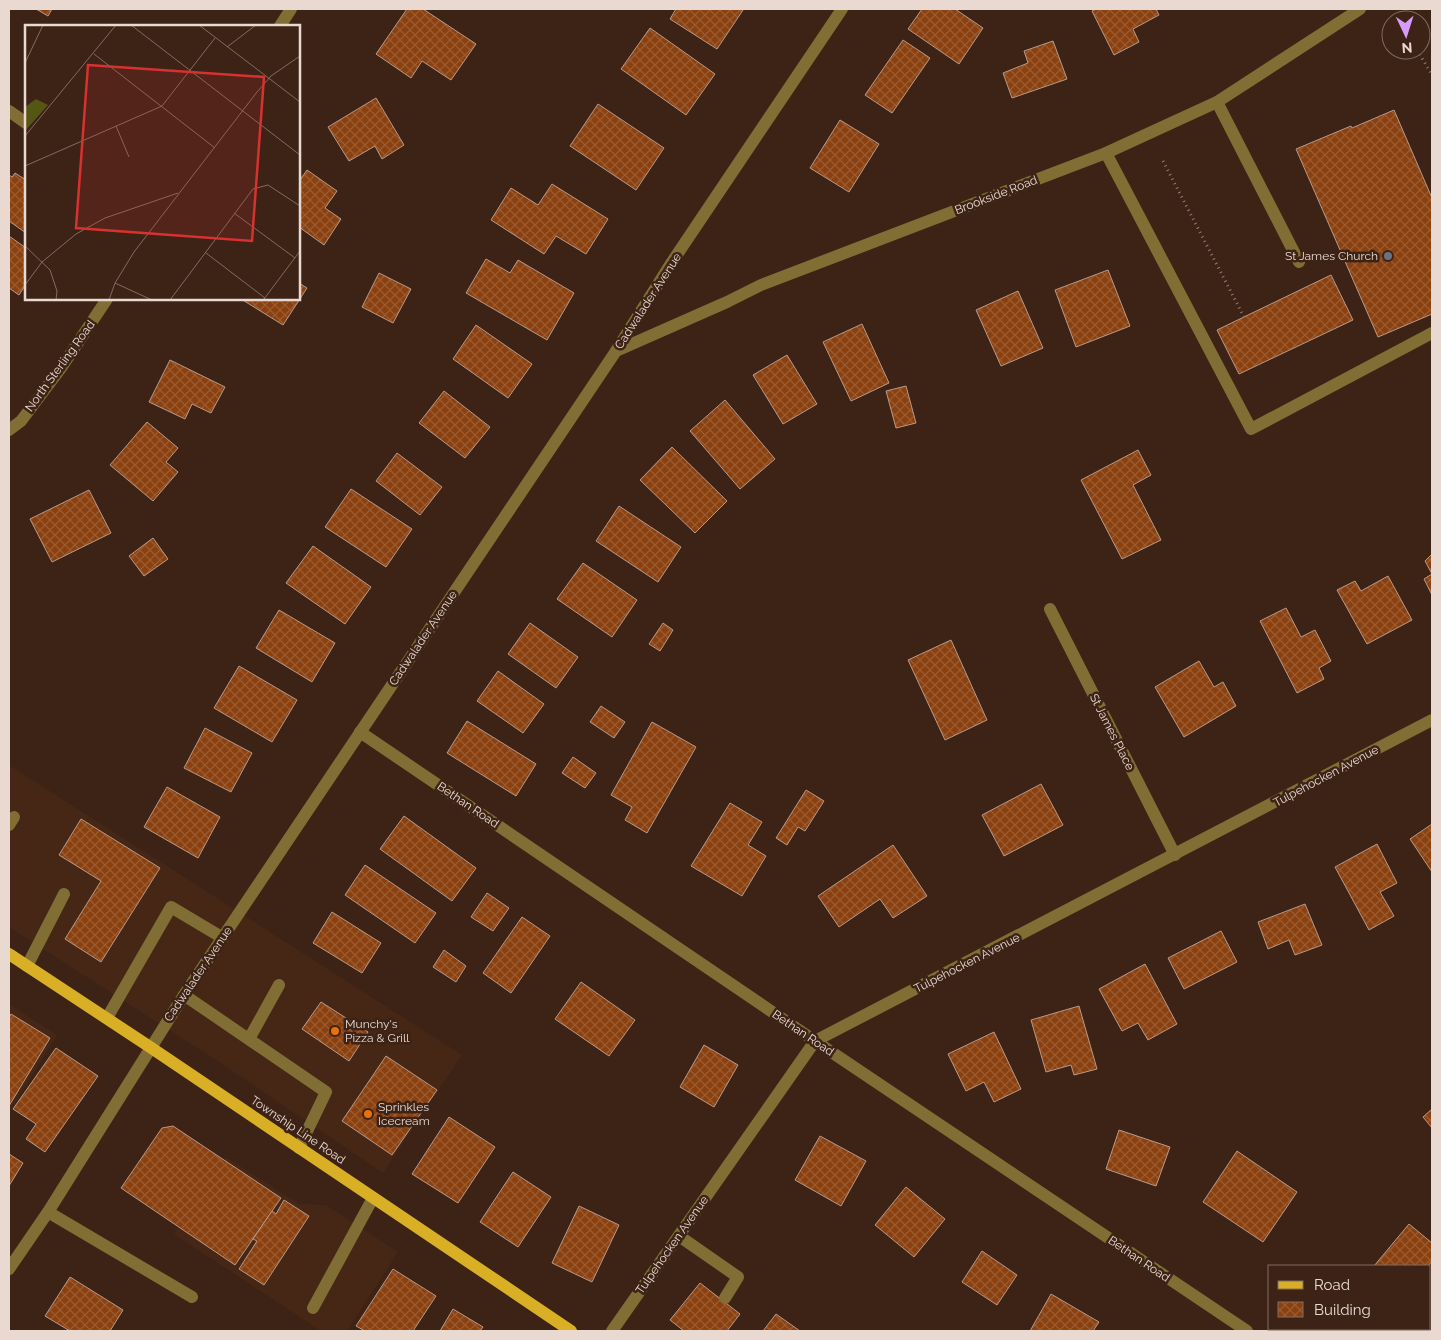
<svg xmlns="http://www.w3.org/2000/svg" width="1441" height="1340" font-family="Raleway,sans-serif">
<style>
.built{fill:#462716}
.building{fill:url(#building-cross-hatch);stroke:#b89989}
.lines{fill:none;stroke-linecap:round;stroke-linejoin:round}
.path{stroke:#927d72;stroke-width:3;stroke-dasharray:1 4;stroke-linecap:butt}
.minor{stroke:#816e35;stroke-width:12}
.major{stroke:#d9b025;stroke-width:12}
.worship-dot{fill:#6b7280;stroke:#3c2316;stroke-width:2}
.food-dot{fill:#e8710a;stroke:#3c2316;stroke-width:2}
.labels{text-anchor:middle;stroke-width:5;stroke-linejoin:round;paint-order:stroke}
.street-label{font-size:12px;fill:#e9d9d0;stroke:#3c2316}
.poi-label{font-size:12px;fill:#e9d9d0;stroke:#3c2316;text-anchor:start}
.inset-road{fill:none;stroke:#816c60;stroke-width:1}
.view{fill:#d73130;fill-opacity:0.15;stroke:#d73130;stroke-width:2.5}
.inset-edge{fill:none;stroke:#e9d9d0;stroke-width:2.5}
</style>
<defs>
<pattern id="building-cross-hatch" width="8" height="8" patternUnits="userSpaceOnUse" patternTransform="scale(1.25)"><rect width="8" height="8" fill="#8a400f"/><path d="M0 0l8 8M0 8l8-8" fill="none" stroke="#9a5b31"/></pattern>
</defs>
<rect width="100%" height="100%" fill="#3c2316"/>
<g class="built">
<polygon points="9,765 462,1055 383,1173 216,1060 9,927"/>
<polygon points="9,1004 57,1035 9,1113"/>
<polygon points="226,1157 299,1204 326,1205 398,1252 347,1331 321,1331 174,1234"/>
</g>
<g class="building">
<polygon points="36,9 52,9 48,16"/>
<polygon points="407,9 423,9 476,44 451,80 422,61 411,78 376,54"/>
<polygon points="676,9 741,9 743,10 717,49 670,19"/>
<polygon points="922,9 955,9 983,28 959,64 908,29"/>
<polygon points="1096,9 1156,9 1159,15 1133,29 1139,42 1114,55 1092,11"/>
<polygon points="650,28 715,74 686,115 621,69"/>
<polygon points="903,40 930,58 892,113 865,95"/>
<polygon points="1053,41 1067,79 1012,98 1003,73 1028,63 1024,51"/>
<polygon points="376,98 404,145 382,159 375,146 349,161 328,127"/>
<polygon points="598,104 664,148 636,190 570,146"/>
<polygon points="1394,110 1432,198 1432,314 1378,337 1296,149 1351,126 1352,128"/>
<polygon points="840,120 879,144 849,192 810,168"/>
<polygon points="307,170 337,191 325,208 341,219 324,245 299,227 299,181"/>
<polygon points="15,173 26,180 26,233 9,221 9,175 12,177"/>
<polygon points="552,184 608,219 586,254 556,236 544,254 491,220 511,188 538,205"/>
<polygon points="9,236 26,248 26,284 19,295 9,288"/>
<polygon points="486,259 510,273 518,260 574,293 547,340 466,293"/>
<polygon points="1108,270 1130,326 1076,347 1055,290"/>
<polygon points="379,273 411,289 393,323 362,307"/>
<polygon points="1331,275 1353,320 1239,374 1217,330"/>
<polygon points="299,283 307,288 283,325 241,299 299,299"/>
<polygon points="1018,291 1043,348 1001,366 976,310"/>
<polygon points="862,324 889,383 851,401 823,342"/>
<polygon points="476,325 532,364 508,398 453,359"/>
<polygon points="787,355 817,404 783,424 753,375"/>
<polygon points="170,360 225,387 211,413 192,404 185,419 149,402"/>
<polygon points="906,386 916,423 896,428 886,391"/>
<polygon points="444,391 490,427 465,458 419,423"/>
<polygon points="725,400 775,459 740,489 690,431"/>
<polygon points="147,422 178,448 166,462 178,472 153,501 110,465"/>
<polygon points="672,447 727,501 695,533 640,480"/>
<polygon points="1138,450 1151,475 1133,485 1161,540 1122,559 1081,480"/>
<polygon points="397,453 442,487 420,515 376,481"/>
<polygon points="351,489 412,529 386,567 325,527"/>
<polygon points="89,490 111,533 52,562 30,519"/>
<polygon points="619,506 681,547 658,582 596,541"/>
<polygon points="153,538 168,559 144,576 129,556"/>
<polygon points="313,546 371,587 345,624 286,583"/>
<polygon points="1432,554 1432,595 1424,579 1432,574 1425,561"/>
<polygon points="583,563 637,600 612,637 557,599"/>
<polygon points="1388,576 1412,620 1367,644 1337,590 1355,581 1361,591"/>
<polygon points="1286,608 1301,637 1315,630 1331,661 1319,668 1324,679 1297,693 1260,621"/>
<polygon points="279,610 335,643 312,682 256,648"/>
<polygon points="530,623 578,657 556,688 508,654"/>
<polygon points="663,623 673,630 660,651 649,644"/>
<polygon points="951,640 987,720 945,740 908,660"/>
<polygon points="1199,661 1214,687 1223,682 1236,706 1184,737 1155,687"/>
<polygon points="239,666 297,700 272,742 214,708"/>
<polygon points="498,671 544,704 523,733 477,701"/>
<polygon points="601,706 625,722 614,738 590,722"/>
<polygon points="467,721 536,764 516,796 447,753"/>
<polygon points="652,722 696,747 647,833 625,820 632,807 611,795"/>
<polygon points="205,728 252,753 231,792 184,768"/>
<polygon points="573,757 596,773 585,788 562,773"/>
<polygon points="1041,784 1063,825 1004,856 982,815"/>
<polygon points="167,787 220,817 198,858 144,827"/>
<polygon points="806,790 824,801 805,831 798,827 787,845 776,838"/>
<polygon points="730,803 762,822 748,845 766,856 742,896 691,866"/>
<polygon points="404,816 476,868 452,901 380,849"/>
<polygon points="81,819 160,868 101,962 65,939 101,881 59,855"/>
<polygon points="1432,824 1432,872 1410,839"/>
<polygon points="1377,844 1397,883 1380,892 1394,916 1369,930 1335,867"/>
<polygon points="893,845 927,896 893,918 880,899 839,927 818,896"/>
<polygon points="365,865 436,913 415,943 345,895"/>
<polygon points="487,893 509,908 493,931 471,917"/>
<polygon points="1305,904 1322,945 1295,955 1289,940 1268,949 1258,922"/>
<polygon points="332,912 381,943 362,973 313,943"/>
<polygon points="522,917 550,936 511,993 483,973"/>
<polygon points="1221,931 1237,962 1184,989 1168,958"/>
<polygon points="444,950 466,966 456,982 433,967"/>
<polygon points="1145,964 1177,1024 1148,1040 1138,1023 1122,1031 1099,989"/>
<polygon points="581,982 635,1020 609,1056 555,1019"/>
<polygon points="321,1002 368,1032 349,1061 302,1029"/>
<polygon points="1079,1006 1097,1069 1074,1075 1071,1065 1046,1072 1031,1020"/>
<polygon points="11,1014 50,1038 9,1106 9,1018"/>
<polygon points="994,1032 1021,1089 994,1102 984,1082 966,1091 948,1054"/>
<polygon points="704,1045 738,1065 714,1107 680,1087"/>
<polygon points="56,1048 98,1076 45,1152 26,1139 36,1124 13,1109"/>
<polygon points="386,1056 437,1090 392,1155 342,1121"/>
<polygon points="1432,1109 1432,1128 1423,1117"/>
<polygon points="449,1117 495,1147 458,1203 412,1174"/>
<polygon points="173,1126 281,1198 235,1265 121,1188 162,1128"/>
<polygon points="1119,1130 1170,1147 1156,1186 1106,1169"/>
<polygon points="820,1136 866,1161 841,1206 795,1180"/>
<polygon points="1237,1151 1297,1192 1263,1242 1203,1202"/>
<polygon points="9,1154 23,1163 9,1186"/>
<polygon points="513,1172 551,1197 518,1247 480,1222"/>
<polygon points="906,1187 945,1219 914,1257 875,1225"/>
<polygon points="284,1200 309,1216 264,1285 239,1269 257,1241 253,1239 272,1211 276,1214"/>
<polygon points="579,1206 619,1225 592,1282 552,1263"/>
<polygon points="1409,1224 1432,1243 1432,1261 1428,1266 1374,1266"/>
<polygon points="982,1251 1017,1275 997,1305 962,1282"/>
<polygon points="393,1269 436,1296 413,1331 365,1331 356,1326"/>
<polygon points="70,1277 123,1310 110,1331 70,1331 45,1316"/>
<polygon points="700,1283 740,1314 727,1331 684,1331 670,1320"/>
<polygon points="1051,1294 1099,1322 1093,1331 1030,1331"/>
<polygon points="453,1309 483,1327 480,1331 440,1331"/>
<polygon points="776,1314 800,1331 763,1331"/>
</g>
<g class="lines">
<g class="path">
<polyline points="1398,19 1398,20"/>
<polyline points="1417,50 1432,75"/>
<polyline points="1163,161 1244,317"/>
</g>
<g class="minor">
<polyline points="280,26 291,9"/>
<polyline points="1217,102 1299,262"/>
<polyline points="9,111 26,123"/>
<polyline points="1106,153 1251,429 1432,333"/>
<polyline points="616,351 727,302 761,285 1106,153 1217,102 1360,9"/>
<polyline points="9,430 21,421 61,368 107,299"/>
<polyline points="1050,609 1175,855"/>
<polyline points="360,732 815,1041 1247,1331"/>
<polyline points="9,825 14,817"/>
<polyline points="27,966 64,894"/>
<polyline points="184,995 326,1092 299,1148"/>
<polyline points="107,1018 171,907 223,938"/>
<polyline points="249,1039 279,985"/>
<polyline points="48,1212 192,1297"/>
<polyline points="679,1236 738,1277 725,1298"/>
<polyline points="9,1269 48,1212 184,995 616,351 672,262 842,9"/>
<polyline points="313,1308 373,1198"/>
<polyline points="612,1331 815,1041 1432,720"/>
</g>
<polyline class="major" points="9,954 150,1047 571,1331"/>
</g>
<circle class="worship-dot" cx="1388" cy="256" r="5"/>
<g class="food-dot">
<circle cx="335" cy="1031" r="5"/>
<circle cx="368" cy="1114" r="5"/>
</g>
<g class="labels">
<g class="street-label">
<text transform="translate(996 195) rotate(-21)" y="4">Brookside Road</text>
<text transform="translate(648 301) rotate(-57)" y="4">Cadwalader Avenue</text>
<text transform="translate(60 366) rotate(-54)" y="4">North Sterling Road</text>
<text transform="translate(423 638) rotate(-56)" y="4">Cadwalader Avenue</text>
<text transform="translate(1112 732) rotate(63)" y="4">St James Place</text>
<text transform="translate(1326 776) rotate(-28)" y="4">Tulpehocken Avenue</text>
<text transform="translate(468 805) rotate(34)" y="4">Bethan Road</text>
<text transform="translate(967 963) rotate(-27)" y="4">Tulpehocken Avenue</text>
<text transform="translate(198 974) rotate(-56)" y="4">Cadwalader Avenue</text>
<text transform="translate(803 1033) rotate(34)" y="4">Bethan Road</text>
<text transform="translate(298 1130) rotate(34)" y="4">Township Line Road</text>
<text transform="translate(672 1245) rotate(-55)" y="4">Tulpehocken Avenue</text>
<text transform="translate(1139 1259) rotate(34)" y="4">Bethan Road</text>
</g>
<g class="poi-label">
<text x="1378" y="260" text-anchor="end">St James Church</text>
<text x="345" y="1028">Munchy's<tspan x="345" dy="14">Pizza &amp; Grill</tspan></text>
<text x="378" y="1111">Sprinkles<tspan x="378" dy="14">Icecream</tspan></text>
</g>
</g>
<g transform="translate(25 25)">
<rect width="275" height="275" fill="#3c2316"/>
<path d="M 11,74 L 23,80 L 0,106 L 0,82 Z" fill="#545613"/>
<path class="inset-road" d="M 106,0 L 275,130M 174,0 L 275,77M 202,22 L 231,0M 69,29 L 190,123M 0,38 L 18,0M 91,101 L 104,132M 0,111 L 91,0M 0,141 L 137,81 L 190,13M 209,188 L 270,233M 0,221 L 25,245 L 32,266 L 31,275M 181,228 L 240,273M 90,258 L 127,275M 0,260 L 17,237 L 51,209 L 80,193 L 153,168M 239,274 L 275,226M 84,275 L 90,258 L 109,227 L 232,67 L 246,51 L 275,31M 145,275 L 228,164 L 243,160 L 275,181"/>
<path class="view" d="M 63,40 L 239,52 L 227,216 L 51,203 Z"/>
<rect width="275" height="275" class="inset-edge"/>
</g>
<rect width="1441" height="1340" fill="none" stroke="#e9d9d0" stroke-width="20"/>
<rect x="1268" y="1265" width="162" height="65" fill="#3c2316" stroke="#816c60"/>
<rect x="1278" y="1281" width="25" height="8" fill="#d9b025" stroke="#816c60"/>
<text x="1314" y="1290" font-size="15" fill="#e9d9d0">Road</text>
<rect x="1278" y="1302" width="25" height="15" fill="url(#building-cross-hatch)" stroke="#816c60"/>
<text x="1314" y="1315" font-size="15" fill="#e9d9d0">Building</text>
<g transform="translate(1406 35) rotate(176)"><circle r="24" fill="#3c2316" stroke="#816c60"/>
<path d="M0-4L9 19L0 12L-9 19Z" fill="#d79bf9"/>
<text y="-8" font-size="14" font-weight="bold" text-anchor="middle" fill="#e9d9d0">N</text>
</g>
</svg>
